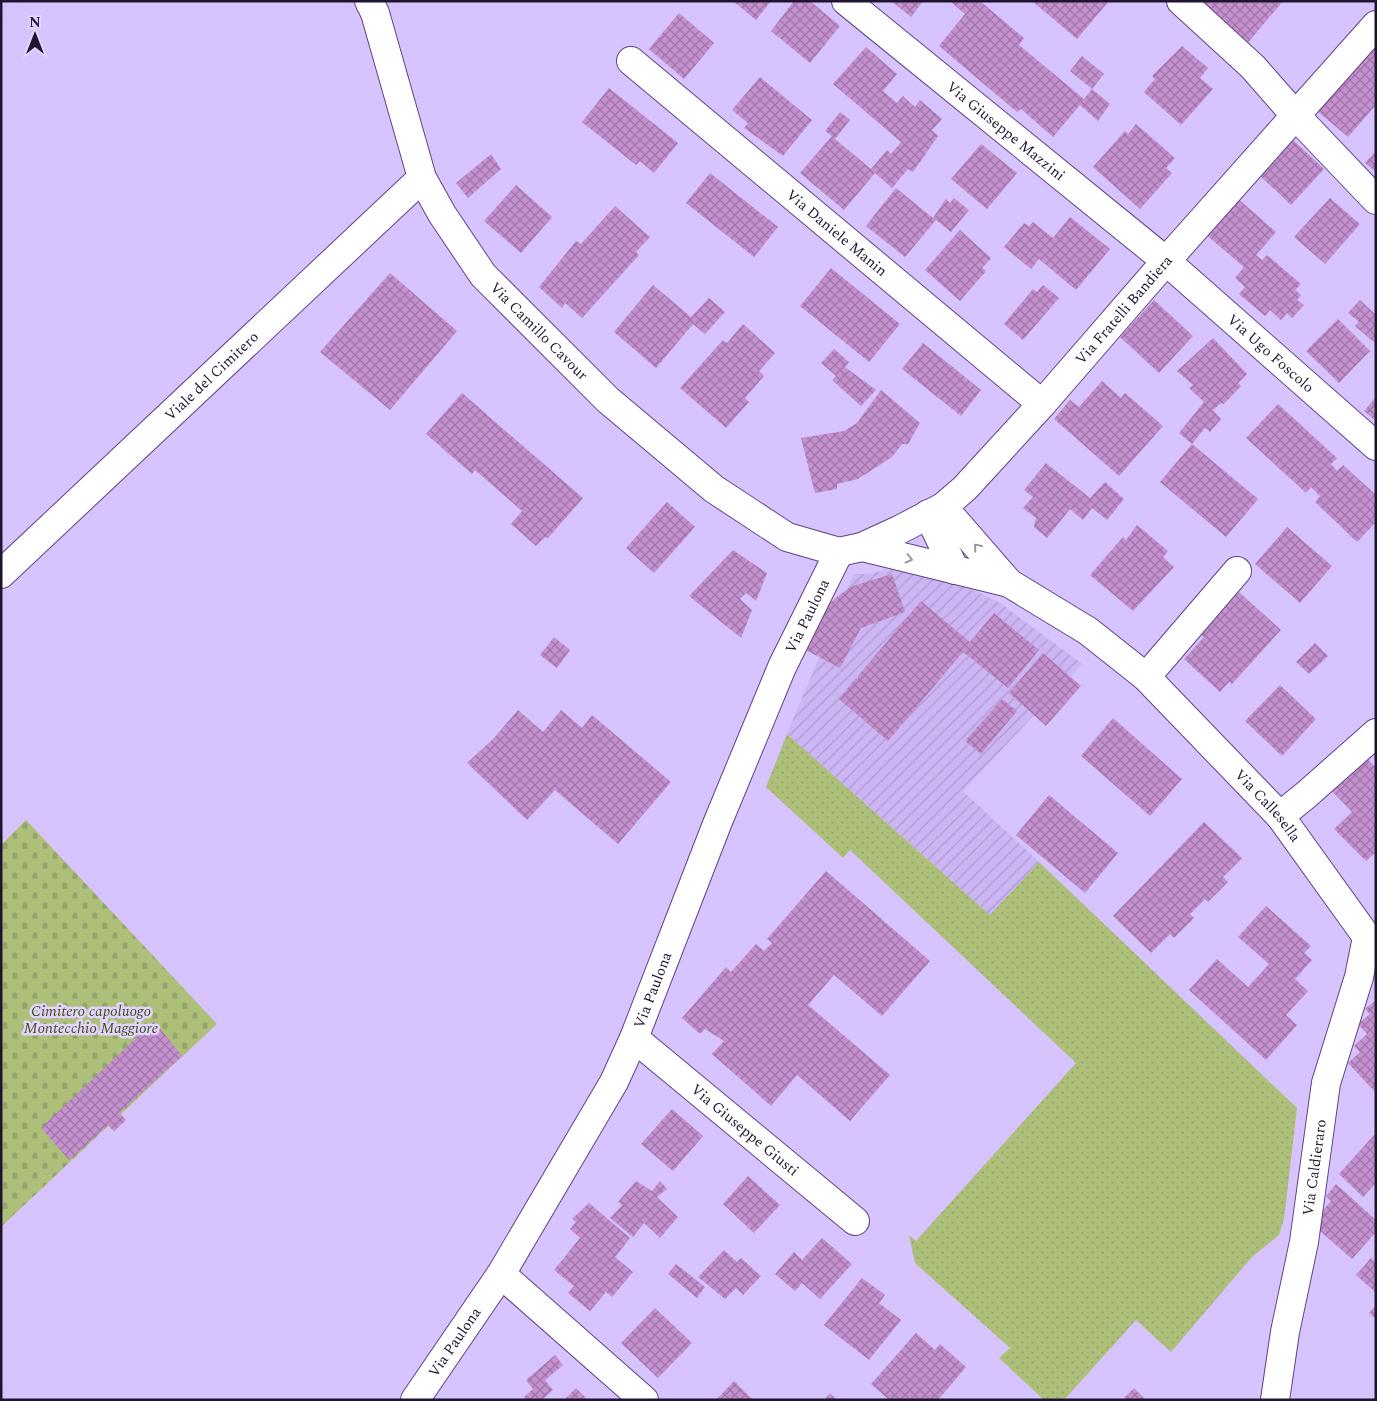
<svg xmlns="http://www.w3.org/2000/svg" width="1377" height="1401" font-family="Spectral,serif">
<style>
.industrial{fill:url(#industrial-furrows)}
.grass{fill:url(#grass-dots)}
.cemetery{fill:url(#cemetery-stones)}
.building{fill:url(#building-cross-hatch)}
.lines{fill:none;stroke-linecap:round;stroke-linejoin:round}
.street-casing{stroke:#5e4483;stroke-width:30}
.street{stroke:#fff;stroke-width:28}
.oneway{stroke:#9b96a2}
.labels{text-anchor:middle;stroke-width:5;stroke-linejoin:round;paint-order:stroke}
.street-label{font-size:15px;fill:#201530;stroke:#e2d3ff}
.park-label{font-size:15px;font-style:italic;fill:#424f16;stroke:#e2d3ff}
</style>
<defs>
<pattern id="industrial-furrows" width="10" height="10" patternUnits="userSpaceOnUse" patternTransform="scale(1.25)"><rect width="10" height="10" fill="#ccb5f3"/><path d="M-1 1l2-2M0 10L10 0M9 11l2-2" fill="none" stroke="#af9bd1"/></pattern>
<pattern id="grass-dots" width="8" height="8" patternUnits="userSpaceOnUse" patternTransform="scale(1.25)"><rect width="8" height="8" fill="#adc07a"/><path d="M2 2h.1M6 6h.1" fill="none" stroke="#95a46a" stroke-width="1.8" stroke-linecap="round"/></pattern>
<pattern id="cemetery-stones" width="16" height="16" patternUnits="userSpaceOnUse" patternTransform="scale(1.25)"><rect width="16" height="16" fill="#adc07a"/><path d="M2 7V4a2 2 0 0 1 4 0v3zM10 15v-3a2 2 0 0 1 4 0v3z" fill="#95a46a"/></pattern>
<pattern id="building-cross-hatch" width="8" height="8" patternUnits="userSpaceOnUse" patternTransform="scale(1.25)"><rect width="8" height="8" fill="#c490ce"/><path d="M0 0l8 8M0 8l8-8" fill="none" stroke="#9f74a8"/></pattern>
</defs>
<rect width="100%" height="100%" fill="#d7c3fd"/>
<polygon class="industrial" points="893,569 915,571 959,583 1000,603 1082,664 963,791 1039,862 990,915 787,734 854,574 866,574"/>
<polygon class="grass" points="787,734 990,915 1039,862 1297,1108 1284,1219 1279,1235 1252,1257 1171,1352 1136,1320 1064,1400 1044,1400 999,1358 1010,1348 915,1263 909,1235 916,1241 1076,1063 850,850 843,858 766,787"/>
<polygon class="cemetery" points="26,820 217,1024 121,1114 126,1120 114,1131 108,1126 1,1227 1,845"/>
<g class="building">
<polygon points="733,1 771,1 756,20"/>
<polygon points="794,1 810,1 840,26 810,63 771,31"/>
<polygon points="891,1 923,1 911,17"/>
<polygon points="950,1 980,1 1024,38 1019,45 1084,99 1092,89 1110,104 1098,121 1080,105 1053,137 1021,109 1017,112 939,46 965,14"/>
<polygon points="1032,1 1109,1 1077,39"/>
<polygon points="1199,1 1229,2 1283,1 1240,52"/>
<polygon points="679,13 714,43 684,79 649,49"/>
<polygon points="1376,38 1376,105 1348,137 1316,110"/>
<polygon points="1182,46 1208,68 1200,78 1213,89 1181,125 1144,92 1155,79 1152,76"/>
<polygon points="866,47 897,74 883,91 897,103 903,96 915,107 920,100 942,119 932,130 938,136 913,172 908,169 892,188 875,173 844,210 800,173 832,136 825,131 840,112 850,120 835,139 871,169 887,150 891,154 901,142 833,84"/>
<polygon points="1082,56 1104,74 1092,89 1070,71"/>
<polygon points="760,77 812,120 783,156 744,128 748,123 732,110"/>
<polygon points="609,88 678,143 654,173 640,161 636,165 582,122"/>
<polygon points="1136,124 1175,158 1166,168 1172,173 1140,209 1093,167 1125,131 1128,134"/>
<polygon points="1293,140 1324,169 1291,205 1260,176"/>
<polygon points="981,144 1017,173 987,209 951,179"/>
<polygon points="1376,151 1376,172 1365,163"/>
<polygon points="491,154 501,169 468,198 456,183"/>
<polygon points="710,173 778,227 754,257 686,203"/>
<polygon points="516,185 552,217 521,253 484,221"/>
<polygon points="896,188 933,218 946,199 950,203 954,198 969,210 951,232 936,220 905,257 866,226"/>
<polygon points="1236,197 1276,232 1256,255 1262,260 1267,255 1301,284 1295,290 1301,295 1297,300 1304,305 1292,318 1287,313 1281,320 1270,310 1265,316 1239,294 1245,287 1235,278 1244,267 1204,233"/>
<polygon points="1330,198 1360,224 1325,264 1294,237"/>
<polygon points="615,206 650,237 636,252 639,255 582,318 565,303 562,308 539,287 576,241 581,244"/>
<polygon points="1070,217 1110,249 1076,290 1039,259 1031,269 1004,247 1024,223 1029,226 1033,222 1053,238"/>
<polygon points="960,230 991,258 982,268 986,271 960,301 925,270"/>
<polygon points="831,268 900,324 869,362 800,306"/>
<polygon points="390,273 457,331 390,410 320,352"/>
<polygon points="653,285 691,317 709,298 725,312 705,334 693,324 656,368 614,332"/>
<polygon points="1043,285 1059,298 1023,340 1004,324 1033,289 1037,292"/>
<polygon points="1154,300 1193,336 1159,373 1120,337"/>
<polygon points="1360,300 1376,315 1376,344 1355,326 1359,322 1348,313"/>
<polygon points="1338,319 1370,351 1339,383 1306,351"/>
<polygon points="743,324 775,353 759,371 764,376 745,398 749,402 726,428 680,388 723,340 727,343"/>
<polygon points="1213,338 1247,374 1238,383 1241,386 1224,404 1221,403 1213,410 1221,419 1210,432 1205,428 1192,444 1179,433 1204,402 1189,388 1193,385 1177,371"/>
<polygon points="923,343 981,390 961,416 902,369"/>
<polygon points="834,349 849,362 845,367 876,390 861,406 832,380 836,376 821,363"/>
<polygon points="1102,381 1121,398 1125,393 1163,426 1119,476 1054,419 1070,400 1079,407"/>
<polygon points="881,390 920,423 908,444 902,444 892,457 858,479 837,484 837,489 815,493 801,438 844,431 857,423"/>
<polygon points="462,393 583,498 548,538 545,537 536,546 511,524 522,511 475,470 472,474 426,434"/>
<polygon points="1376,397 1376,421 1364,411"/>
<polygon points="1278,404 1337,458 1331,464 1337,471 1343,465 1376,495 1376,522 1357,542 1315,502 1320,496 1311,487 1306,493 1246,438"/>
<polygon points="1192,444 1258,499 1226,537 1160,482"/>
<polygon points="1046,463 1090,498 1105,482 1124,499 1107,520 1092,508 1083,520 1070,509 1047,538 1034,527 1036,518 1023,508 1033,497 1024,490"/>
<polygon points="667,502 695,527 654,573 626,548"/>
<polygon points="1137,525 1168,551 1163,557 1174,567 1133,611 1090,575 1123,537 1126,540"/>
<polygon points="1287,527 1332,566 1300,603 1255,564"/>
<polygon points="733,550 767,573 756,601 746,593 740,599 752,610 741,638 689,596"/>
<polygon points="892,574 905,612 861,628 840,668 804,649 822,609 850,587"/>
<polygon points="1239,592 1281,630 1232,684 1229,682 1220,692 1184,659 1204,637 1201,635"/>
<polygon points="921,601 970,642 994,613 1039,650 1008,688 963,652 888,741 839,699 856,678 858,680 858,676"/>
<polygon points="554,637 570,650 557,668 540,655"/>
<polygon points="1315,643 1328,656 1309,674 1296,662"/>
<polygon points="1043,653 1081,686 1046,726 1009,693"/>
<polygon points="1280,685 1316,719 1282,756 1245,721"/>
<polygon points="1002,699 1017,711 981,754 965,741"/>
<polygon points="518,710 543,732 561,710 582,728 592,715 671,782 618,844 555,790 527,820 467,763 494,738"/>
<polygon points="1113,718 1182,779 1150,816 1081,756"/>
<polygon points="1364,755 1376,768 1376,852 1366,861 1334,829 1352,812 1330,789"/>
<polygon points="1049,795 1118,853 1085,893 1016,835"/>
<polygon points="1204,822 1242,858 1223,877 1228,882 1208,902 1205,899 1190,914 1194,918 1174,938 1170,934 1151,953 1113,916"/>
<polygon points="826,871 930,961 882,1016 834,975 808,1005 890,1075 850,1121 797,1075 771,1106 712,1054 724,1041 705,1029 700,1034 682,1018 726,967 731,972 756,944 764,951 772,943 767,939"/>
<polygon points="1266,906 1311,946 1304,953 1312,960 1295,979 1308,991 1286,1015 1297,1025 1266,1060 1189,990 1217,959 1248,987 1269,964 1238,937"/>
<polygon points="1376,1000 1376,1093 1348,1063 1360,1052 1354,1046 1367,1034 1358,1024 1370,1014 1365,1009"/>
<polygon points="154,1021 182,1056 119,1113 126,1120 114,1131 108,1125 69,1160 41,1128"/>
<polygon points="672,1109 703,1136 673,1171 641,1144"/>
<polygon points="1376,1133 1376,1183 1363,1197 1339,1174"/>
<polygon points="748,1176 780,1205 754,1233 723,1204"/>
<polygon points="636,1181 652,1191 660,1181 667,1189 657,1197 678,1217 660,1238 644,1223 633,1237 610,1218 622,1205 618,1202"/>
<polygon points="1336,1184 1376,1220 1376,1232 1352,1259 1311,1223 1331,1201 1326,1196"/>
<polygon points="589,1203 630,1238 615,1257 633,1272 612,1297 606,1292 590,1311 568,1293 574,1286 554,1270 580,1238 570,1229 576,1222 572,1219"/>
<polygon points="822,1238 852,1264 820,1299 802,1283 795,1291 775,1274 794,1252 802,1260"/>
<polygon points="724,1250 737,1262 741,1258 761,1276 743,1295 736,1288 725,1299 698,1277"/>
<polygon points="1371,1258 1375,1262 1376,1260 1376,1291 1375,1292 1356,1275"/>
<polygon points="676,1264 705,1287 697,1298 668,1274"/>
<polygon points="862,1278 885,1295 879,1303 901,1320 869,1360 824,1325"/>
<polygon points="1376,1305 1376,1319 1369,1313"/>
<polygon points="655,1308 692,1343 658,1378 621,1343"/>
<polygon points="916,1333 935,1350 940,1344 966,1367 938,1400 889,1400 871,1384"/>
<polygon points="555,1355 563,1365 545,1380 553,1390 542,1400 526,1400 524,1397 533,1389 526,1380"/>
<polygon points="734,1381 753,1400 716,1400"/>
<polygon points="576,1388 588,1400 564,1400"/>
<polygon points="1134,1388 1146,1400 1122,1400"/>
<polygon points="830,1393 837,1400 824,1400"/>
</g>
<g class="lines">
<defs>
<g id="street">
<path id="s1" d="M 369,1 L 375,13 L 422,178 L 442,214 L 483,275 L 608,400 L 714,489 L 787,537 L 839,552 L 862,547 L 899,530 L 943,507 L 965,488 L 1042,404 L 1166,261 L 1376,25"/>
<path id="s2" d="M 846,1 L 1166,261 L 1376,446"/>
<polyline points="1181,1 1253,67 1295,115 1376,200"/>
<path id="s3" d="M 631,61 L 1042,404"/>
<polyline points="943,507 1009,583"/>
<polyline points="928,514 955,570"/>
<path id="s4" d="M 862,547 L 1009,583 L 1088,631 L 1146,677 L 1280,816 L 1367,937 L 1376,945"/>
<path id="s5" d="M 1,574 L 422,178"/>
<polyline points="1146,677 1237,571"/>
<polyline points="1280,816 1306,795 1376,733"/>
<path id="s6" d="M 634,1038 L 855,1221"/>
<polyline points="501,1274 644,1400"/>
<path id="s7" d="M 415,1400 L 501,1274 L 614,1082 L 634,1038 L 717,824 L 782,667 L 839,552"/>
<path id="s8" d="M 1275,1400 L 1285,1332 L 1304,1242 L 1326,1083 L 1359,977 L 1367,937"/>
</g>
</defs>
<use href="#street" class="street-casing"/>
<use href="#street" class="street"/>
</g>
<defs><path id="oneway-chevron" d="M-2-3.5L2.5 0L-2 3.5" fill="none" stroke-width="1.6" stroke-linecap="round" stroke-linejoin="round" transform="scale(1.25)"/></defs>
<g class="oneway">
<use href="#oneway-chevron" transform="translate(977 547) rotate(-131)"/>
<use href="#oneway-chevron" transform="translate(909 559) rotate(14)"/>
</g>
<g class="labels">
<g class="street-label">
<text dy="5" stroke="none"><textPath href="#s2" startOffset="206">Via Giuseppe Mazzini</textPath></text>
<text dy="5" stroke="none"><textPath href="#s3" startOffset="268">Via Daniele Manin</textPath></text>
<text dy="5" stroke="none"><textPath href="#s1" startOffset="1138">Via Fratelli Bandiera</textPath></text>
<text dy="5" stroke="none"><textPath href="#s1" startOffset="379">Via Camillo Cavour</textPath></text>
<text dy="5" stroke="none"><textPath href="#s2" startOffset="552">Via Ugo Foscolo</textPath></text>
<text dy="5" stroke="none"><textPath href="#s5" startOffset="289">Viale del Cimitero</textPath></text>
<text dy="5" stroke="none"><textPath href="#s7" startOffset="880">Via Paulona</textPath></text>
<text dy="5" stroke="none"><textPath href="#s4" startOffset="495">Via Callesella</textPath></text>
<text dy="5" stroke="none"><textPath href="#s7" startOffset="475">Via Paulona</textPath></text>
<text dy="5" stroke="none"><textPath href="#s6" startOffset="144">Via Giuseppe Giusti</textPath></text>
<text dy="5" stroke="none"><textPath href="#s8" startOffset="236">Via Caldieraro</textPath></text>
<text dy="5" stroke="none"><textPath href="#s7" startOffset="70">Via Paulona</textPath></text>
</g>
<g class="park-label">
<text x="91" y="1016">Cimitero capoluogo<tspan x="91" dy="17">Montecchio Maggiore</tspan></text>
</g>
</g>
<rect width="1377" height="1401" fill="none" stroke="#201530" stroke-width="5"/>
<g transform="translate(35 35)" stroke="#e2d3ff" stroke-width="4" paint-order="stroke">
<path d="M0-4L9 19L0 12L-9 19Z" fill="#201530"/>
<text y="-8" font-size="14" font-weight="bold" text-anchor="middle" fill="#201530">N</text>
</g>
</svg>
